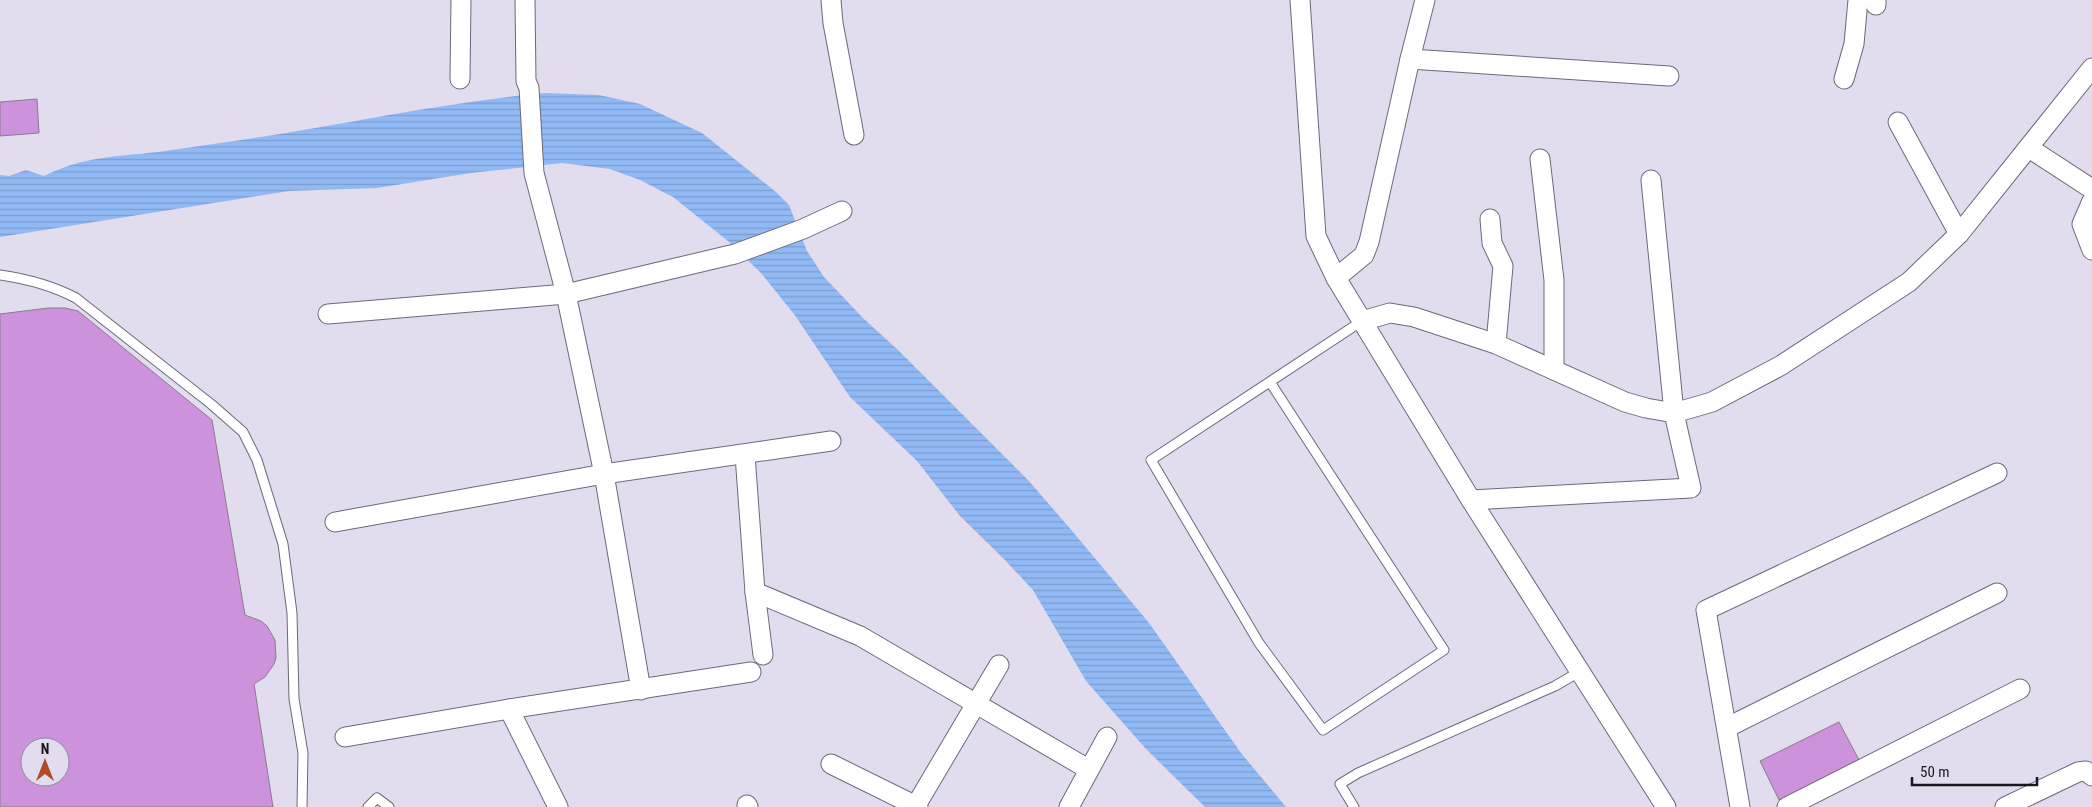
<svg xmlns="http://www.w3.org/2000/svg" width="2092" height="807" font-family="'Roboto Condensed',sans-serif">
<style>
.water{fill:url(#water-rules)}
.building{fill:#cc92db;stroke:#897d8c;fill-rule:evenodd}
.lines{fill:none;stroke-linecap:round;stroke-linejoin:round}
.service-casing{stroke:#6e697a;stroke-width:11}
.minor-casing{stroke:#6e697a;stroke-width:21}
.service{stroke:#fff;stroke-width:9}
.minor{stroke:#fff;stroke-width:19}
</style>
<defs>
<pattern id="water-rules" width="6" height="5" patternUnits="userSpaceOnUse" patternTransform="scale(1.25)"><rect width="6" height="5" fill="#91b9f4"/><path d="M0 2.5h6" fill="none" stroke="#7c9ed1"/></pattern>
</defs>
<rect width="100%" height="100%" fill="#e1dcee"/>
<path class="water" d="M 545,93 L 599,95 L 640,104 L 702,133 L 776,192 L 789,205 L 807,251 L 824,277 L 864,319 L 898,350 L 1028,480 L 1073,532 L 1149,623 L 1241,753 L 1286,807 L 1205,807 L 1146,749 L 1086,681 L 1033,590 L 1005,560 L 960,516 L 917,461 L 850,397 L 794,314 L 761,273 L 728,241 L 673,197 L 640,180 L 610,169 L 562,163 L 471,173 L 377,188 L 289,191 L 0,237 L 0,175 L 9,176 L 26,170 L 44,176 C 85,156 114,157 158,152 C 188,148 218,143 248,139 C 347,124 445,102 545,93 Z"/>
<g class="building">
<polygon points="37,99 39,133 0,136 0,102"/>
<path d="M 48,308 L 65,308 L 78,311 L 212,420 L 245,615 L 261,621 L 267,626 L 275,640 L 276,658 L 274,664 L 265,677 L 254,684 L 273,807 L 0,807 L 0,314 ZM 30,747 L 60,747 L 60,777 L 30,777 Z"/>
<polygon points="1839,722 1859,760 1779,800 1760,761"/>
</g>
<g class="lines">
<defs>
<g id="service">
<path d="M 0,275 C 28,279 51,285 76,298 L 211,404 L 243,432 L 257,460 L 283,544 L 292,613 L 294,699 L 303,753 L 302,807"/>
<polyline points="1270,382 1444,650 1323,730 1259,643 1151,460 1362,321"/>
<polyline points="368,807 377,798 389,807"/>
<polyline points="1354,807 1340,784 1358,773 1555,686 1579,672"/>
</g>
<g id="minor">
<polyline points="525,0 526,81 529,88 534,173 566,294 604,474 641,690"/>
<polyline points="831,0 833,23 854,135"/>
<polyline points="1300,0 1316,236 1336,278 1471,500 1666,807"/>
<polyline points="1876,0 1876,5"/>
<polyline points="1410,59 1669,76"/>
<polyline points="460,79 461,0"/>
<polyline points="1844,79 1854,44 1858,0"/>
<polyline points="1898,122 1959,234"/>
<polyline points="2029,148 2092,189"/>
<polyline points="1540,159 1554,280 1554,370"/>
<polyline points="2092,201 2082,224 2092,250"/>
<polyline points="1490,219 1492,243 1503,266 1496,344"/>
<polyline points="1336,278 1364,255 1369,242 1410,59 1425,0"/>
<polyline points="328,314 566,294 735,254 803,229 842,211"/>
<polyline points="1362,321 1390,313 1414,317 1496,344 1625,402 1646,408 1674,413 1712,402 1780,366 1909,282 1959,234 2092,68"/>
<polyline points="745,455 755,592 763,655"/>
<polyline points="1471,500 1691,488 1674,413 1651,180"/>
<polyline points="335,522 604,474 831,441"/>
<polyline points="755,592 860,636 1088,769"/>
<polyline points="509,709 558,807"/>
<polyline points="1728,727 1997,593"/>
<polyline points="345,737 509,709 751,672"/>
<polyline points="831,764 918,807"/>
<polyline points="747,805 748,807"/>
<polyline points="915,807 999,665"/>
<polyline points="1069,807 1107,737"/>
<polyline points="1740,807 1706,610 1997,473"/>
<polyline points="1787,807 2020,689"/>
<polyline points="2005,807 2078,772 2086,771 2092,776"/>
</g>
</defs>
<use href="#service" class="service-casing"/>
<use href="#minor" class="minor-casing"/>
<use href="#service" class="service"/>
<use href="#minor" class="minor"/>
</g>
<g transform="translate(45 762)"><circle r="24" fill="#e1dcee" stroke="#918d9a"/>
<path d="M0-4L9 19L0 12L-9 19Z" fill="#b24b25"/>
<text y="-8" font-size="14" font-weight="bold" text-anchor="middle" fill="#19171d">N</text>
</g>
<path d="M1912 777v8h125v-8" fill="none" stroke="#19171d" stroke-width="2.5"/>
<text x="1920" y="777" font-size="15" fill="#19171d" stroke="#e1dcee" stroke-width="4" paint-order="stroke">50 m</text>
</svg>
